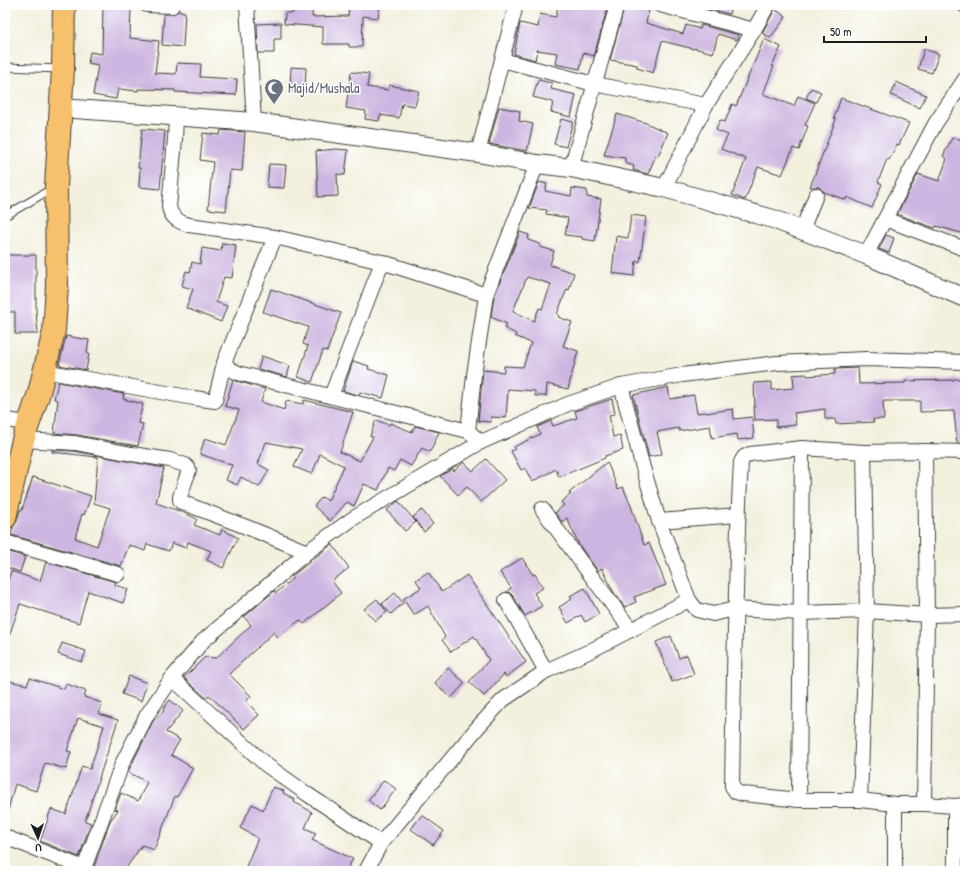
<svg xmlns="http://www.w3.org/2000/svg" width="970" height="876" font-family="'Patrick Hand',sans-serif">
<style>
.building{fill:#ccb5e0;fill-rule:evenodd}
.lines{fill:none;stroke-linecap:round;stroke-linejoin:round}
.service-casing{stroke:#3c3c39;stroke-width:9}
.minor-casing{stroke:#3c3c39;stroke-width:16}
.tertiary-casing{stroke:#3c3c39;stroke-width:20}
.primary-casing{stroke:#3c3c39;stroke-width:24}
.service{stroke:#fff;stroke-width:7}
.minor{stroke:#fff;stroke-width:14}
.tertiary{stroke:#fff;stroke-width:18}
.primary{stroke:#f7c06c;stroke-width:22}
.labels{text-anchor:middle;stroke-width:3;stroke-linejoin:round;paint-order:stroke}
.worship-label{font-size:14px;fill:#5b616d;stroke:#fff;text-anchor:start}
</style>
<rect width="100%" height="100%" fill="#fff"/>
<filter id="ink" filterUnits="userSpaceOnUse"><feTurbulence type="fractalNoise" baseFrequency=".025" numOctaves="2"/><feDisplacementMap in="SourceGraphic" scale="8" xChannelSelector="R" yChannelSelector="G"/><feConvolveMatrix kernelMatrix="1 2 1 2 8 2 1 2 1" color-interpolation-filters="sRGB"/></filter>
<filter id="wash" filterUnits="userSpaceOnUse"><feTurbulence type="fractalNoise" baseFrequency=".012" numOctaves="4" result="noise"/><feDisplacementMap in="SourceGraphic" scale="16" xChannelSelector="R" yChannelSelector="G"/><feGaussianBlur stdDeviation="0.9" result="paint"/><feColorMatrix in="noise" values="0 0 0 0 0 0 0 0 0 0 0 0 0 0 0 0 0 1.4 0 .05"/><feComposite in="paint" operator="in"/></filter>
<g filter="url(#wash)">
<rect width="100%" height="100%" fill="#f3f0de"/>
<g id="blocks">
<g class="building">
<polygon points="293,5 313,5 312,17 348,16 349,5 380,5 378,18 363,16 362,47 349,47 349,44 323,44 323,27 284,24 285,13 293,13"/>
<polygon points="558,5 600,5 608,6 594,56 583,53 580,69 555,64 557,53 537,50 535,60 514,54 520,23 538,27 540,14 556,17"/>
<polygon points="625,5 649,10 646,23 683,34 686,25 700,29 701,25 739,35 737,40 718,34 713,53 694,48 694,49 662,41 653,73 637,68 637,65 610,60"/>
<polygon points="705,5 732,5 729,14 705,8"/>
<polygon points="103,7 131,7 130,38 159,41 155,73 176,74 177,63 201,64 200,77 237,79 236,95 175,92 175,90 138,89 138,91 118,89 116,99 93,95 98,65 88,63 90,52 102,54"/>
<polygon points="775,9 786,17 770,38 762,33"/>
<polygon points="178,11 185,12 183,47 162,45 164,14 172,14"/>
<polygon points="281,23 281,39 274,39 274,53 258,53 257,24"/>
<polygon points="764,39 781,47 772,66 774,66 763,94 794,106 798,96 815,103 805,125 808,126 799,150 793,148 782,175 758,167 745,200 732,195 746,159 721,149 728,135 716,130 720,120 725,122 732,104 736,106"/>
<polygon points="924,49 939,54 932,73 918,69"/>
<polygon points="291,67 306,68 305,91 290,90"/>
<polygon points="351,72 369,74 367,87 388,90 389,85 419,91 415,106 402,104 399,118 380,115 379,121 365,119 366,111 346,108"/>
<polygon points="538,80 552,83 551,89 576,95 571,117 551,112 553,102 533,97"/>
<polygon points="896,82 926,95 920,108 891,95"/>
<polygon points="811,88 821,92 816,102 806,98"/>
<polygon points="841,98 909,123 899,145 897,144 889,160 887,159 878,182 882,184 872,208 847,197 846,200 824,192 819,187 810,187 836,119 834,118"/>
<polygon points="499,107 520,111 519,121 533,124 527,151 489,144"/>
<polygon points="617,114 646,123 668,133 658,156 656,155 648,174 633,170 634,166 625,163 625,158 604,155"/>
<polygon points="561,119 573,122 566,147 554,144"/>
<polygon points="142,129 165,131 160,189 139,187 140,168 138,168"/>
<polygon points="221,130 245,132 242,171 230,170 226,211 208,209 213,162 200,160 203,133 220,135"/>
<polygon points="952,138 965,140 965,234 936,226 935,228 923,224 897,214 918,174 939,181 947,159 943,156"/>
<polygon points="336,149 348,150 345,175 337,174 338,196 318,197 316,151"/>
<polygon points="269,164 286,165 284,188 267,187"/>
<polygon points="539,182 547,184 545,191 571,196 572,188 587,190 587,197 601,199 595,241 582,239 582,237 565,235 568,218 546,214 547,210 529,208"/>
<polygon points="631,215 646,217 640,262 636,261 634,276 612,273 616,236 628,238"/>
<path d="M 520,232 L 529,235 L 528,240 L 540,244 L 540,247 L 554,251 L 550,265 L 574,273 L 569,290 L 567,289 L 557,314 L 559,315 L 558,317 L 572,322 L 563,346 L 578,351 L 568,389 L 547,384 L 546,396 L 535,396 L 535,391 L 508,389 L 506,418 L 491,417 L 491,422 L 478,421 L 483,370 L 504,372 L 504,366 L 523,367 L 531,343 L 515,336 L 516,334 L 504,328 L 507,324 L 491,317 L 494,297 ZM 527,277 L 551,284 L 542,309 L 539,308 L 534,321 L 513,311 Z"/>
<polygon points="886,235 894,238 889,253 879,249"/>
<polygon points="222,243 236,245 232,278 224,277 216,302 227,306 221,322 186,308 193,289 182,286 186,271 190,272 192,262 200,264 202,248 221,251"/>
<polygon points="5,255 36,255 36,313 38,334 15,334 15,312 5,312"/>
<polygon points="271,289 341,313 327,351 323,350 312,382 298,377 308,346 303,344 308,327 263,312"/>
<polygon points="66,336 89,340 87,353 89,354 86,370 59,365"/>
<polygon points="262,356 290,366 287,377 258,369"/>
<polygon points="353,361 369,366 368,369 389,375 383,398 360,392 359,395 343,391"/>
<polygon points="858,368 859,384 905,383 905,381 954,380 954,379 965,379 965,444 957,443 954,411 920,412 920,401 883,401 884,419 873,419 874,422 836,424 835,419 825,419 825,409 794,413 796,425 776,427 776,419 755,420 754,407 755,407 754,383 772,382 772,390 794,388 793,375 806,374 807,376 835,374 835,369"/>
<polygon points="233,380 265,389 261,402 284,410 286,401 303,404 304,400 353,412 340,452 360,461 373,437 370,436 376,420 389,425 390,423 412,432 415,426 439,432 430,452 422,448 411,466 400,460 394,471 388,468 378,490 364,484 354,506 347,502 330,521 314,506 322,497 328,501 344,466 320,454 312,474 294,467 302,449 266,442 258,464 269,470 259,487 241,477 237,485 226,480 232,465 200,454 205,438 226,445 239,410 225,406"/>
<polygon points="58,382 124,394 123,399 143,404 138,423 143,424 138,446 77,435 54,433 58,400 54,399"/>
<polygon points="668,387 670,399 694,395 697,413 705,412 706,413 733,409 734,419 752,417 754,438 738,440 737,434 712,438 710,426 679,431 679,428 657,432 662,454 649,457 633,395"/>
<polygon points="612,399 615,414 609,415 613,437 620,435 623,450 605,456 605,458 559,477 556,469 532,482 525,468 521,470 511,451 515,449 514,447 540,434 537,427 551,421 553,426 577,418 575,411"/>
<polygon points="52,450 74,451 164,468 156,503 182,512 197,519 194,525 220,535 222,529 238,538 223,568 207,560 211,551 188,542 186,548 172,543 169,551 147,544 145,551 129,545 121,566 11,535 13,527 17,521 20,510 22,510 33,477 91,496 84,515 82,514 75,538 97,546 110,508 94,503 98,457 52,452"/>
<polygon points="486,459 505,480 481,502 467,487 458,495 440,476 453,469 454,471 464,462 473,471"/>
<polygon points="607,462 618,489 623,487 631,506 644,545 649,543 666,585 634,597 636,602 625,607 613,591 602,568 598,571 579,545 567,518 562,522 555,513 564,505 561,502 571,494 569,493"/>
<polygon points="398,501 416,522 405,531 387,510"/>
<polygon points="422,510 433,524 424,532 413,517"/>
<polygon points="332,544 349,568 332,581 341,593 304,624 300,620 278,637 274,632 229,674 251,696 246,701 259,715 244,729 209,695 206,698 184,678 205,657 216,658 251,625 244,617 274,591 276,593 293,578 292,576"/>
<polygon points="7,551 25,557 20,572 5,567 5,556"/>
<polygon points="522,558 533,575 535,574 543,588 534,593 542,606 525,616 513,596 510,593 506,592 511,588 500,572"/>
<polygon points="46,562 116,582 115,585 128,589 123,603 88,591 79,623 20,604 7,642 5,642 5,590 11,571 40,581"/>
<polygon points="428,572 442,592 467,575 526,662 506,677 504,674 484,696 469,682 489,660 474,636 451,652 442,640 445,637 428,606 414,615 403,599 421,588 416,580"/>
<polygon points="585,588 599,614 585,622 581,615 568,623 559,607 572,599 570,596"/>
<polygon points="395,593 403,603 391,614 382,604"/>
<polygon points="377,599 387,612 375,621 364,609"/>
<polygon points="671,636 679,658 687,655 694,674 672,682 656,642"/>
<polygon points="62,643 86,651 82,662 58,654"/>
<polygon points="448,668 465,683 451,698 435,683"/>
<polygon points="129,676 147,683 141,701 122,694"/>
<polygon points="30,678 64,689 66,684 86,691 84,697 102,703 99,714 118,720 85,821 91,823 79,857 40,841 51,809 66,814 82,766 90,769 104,726 78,718 67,751 71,752 66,769 45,763 36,791 15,784 8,810 5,809 5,680 27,685"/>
<polygon points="170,700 183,711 166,732 180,740 171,755 193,768 177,797 175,796 154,850 142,845 124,871 97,871 97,868 94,867 110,821 118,810 115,809 121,793 138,801 147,782 128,772 153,721 164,711 163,709"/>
<polygon points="384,780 396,789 380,810 368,800"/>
<polygon points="273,787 284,791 283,793 295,799 294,802 312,812 305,828 316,833 312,840 353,859 346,871 244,871 258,838 240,828 252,804 263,810"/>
<polygon points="422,815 444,831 433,845 411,829"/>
</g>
</g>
</g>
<g filter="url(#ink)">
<use href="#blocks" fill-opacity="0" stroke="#3c3c39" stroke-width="1"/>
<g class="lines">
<defs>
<g id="service">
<polyline points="5,67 61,69"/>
<polyline points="5,216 53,188"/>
</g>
<g id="minor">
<polyline points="147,5 172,6"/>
<polyline points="247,5 254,122"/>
<polyline points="660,5 754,30"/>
<polyline points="964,5 965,5"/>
<polyline points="502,60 594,84 706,105"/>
<path d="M 176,116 L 175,139 L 169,207 C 171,218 179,222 189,225 L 275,237 L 382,262 L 486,295"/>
<polyline points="478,153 516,5"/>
<polyline points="571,168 617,5"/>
<polyline points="664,188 706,105 754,30 768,5"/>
<polyline points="885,219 965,249"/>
<polyline points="802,230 816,195"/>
<polyline points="275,237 224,363 230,369 238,373 468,431 481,442"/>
<polyline points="866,255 935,124 965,79"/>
<polyline points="44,371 194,398 215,401 224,363"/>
<polyline points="621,386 642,464 659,521 689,600 697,610 713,614 735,609 800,613 867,611 927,615 965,614"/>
<polyline points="331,396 382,262"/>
<polyline points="5,420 29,423"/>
<polyline points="468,431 474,375 486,295 537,164"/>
<polyline points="23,440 75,443 132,454 170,460 185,465 188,468 189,470 180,497 180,500 181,502 249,528 307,552"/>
<path d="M 965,452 L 925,451 L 864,452 L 802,448 L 750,454 L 744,457 L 741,462 C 735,570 734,678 732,786 L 736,792 L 743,794 L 799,800 L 860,800 L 895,804 L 924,804 L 955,806 L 965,805"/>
<polyline points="542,509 631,630"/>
<polyline points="659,521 738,515"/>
<polyline points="5,542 118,574"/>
<polyline points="506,600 546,671"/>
<polyline points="172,678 265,764 307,794 381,843"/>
<polyline points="799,800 802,448"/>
<polyline points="860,800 867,611 864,452"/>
<polyline points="924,804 927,615 925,451"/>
<polyline points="955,806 955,871"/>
<polyline points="5,837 84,868"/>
<polyline points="83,871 122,764 147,715 172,678 203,641 307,552 352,519 481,442 568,404 621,386 682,375 777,363 866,359 965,362"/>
<polyline points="366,871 381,843 478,727 503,700 546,671 588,652 689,600"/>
<polyline points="895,871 895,804"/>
</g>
<polyline id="tertiary" points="61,108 254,122 478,153 537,164 571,168 664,188 773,219 866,255 965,298"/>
<polyline id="primary" points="5,518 23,440 39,393 54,331 57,286 56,186 63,69 64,5"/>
</defs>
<use href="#service" class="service-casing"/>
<use href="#minor" class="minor-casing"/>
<use href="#tertiary" class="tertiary-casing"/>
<use href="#primary" class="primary-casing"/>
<use href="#service" class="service"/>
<use href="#minor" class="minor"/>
<use href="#tertiary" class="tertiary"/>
<use href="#primary" class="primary"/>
</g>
</g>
<defs>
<symbol id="mosque-pin" viewBox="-11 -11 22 30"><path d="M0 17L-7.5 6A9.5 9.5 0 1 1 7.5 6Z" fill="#6b7280" stroke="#fff"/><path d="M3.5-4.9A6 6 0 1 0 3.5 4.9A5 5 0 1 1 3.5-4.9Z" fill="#fff"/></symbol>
</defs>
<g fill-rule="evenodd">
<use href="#mosque-pin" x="263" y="77" width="22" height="30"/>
</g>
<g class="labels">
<g class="worship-label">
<text x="288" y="93">Majid/Mushala</text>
</g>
</g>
<rect width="970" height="876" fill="none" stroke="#fff" stroke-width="20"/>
<g transform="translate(38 838) rotate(177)" stroke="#ffffff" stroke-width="3" paint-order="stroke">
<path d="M0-3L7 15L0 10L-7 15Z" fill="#1c1c1c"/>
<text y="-6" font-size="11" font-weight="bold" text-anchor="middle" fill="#1c1c1c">U</text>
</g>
<path d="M824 36v6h102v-6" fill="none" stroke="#1c1c1c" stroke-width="2"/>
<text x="830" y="36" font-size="12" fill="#1c1c1c" stroke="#ffffff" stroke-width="3" paint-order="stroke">50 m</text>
</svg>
